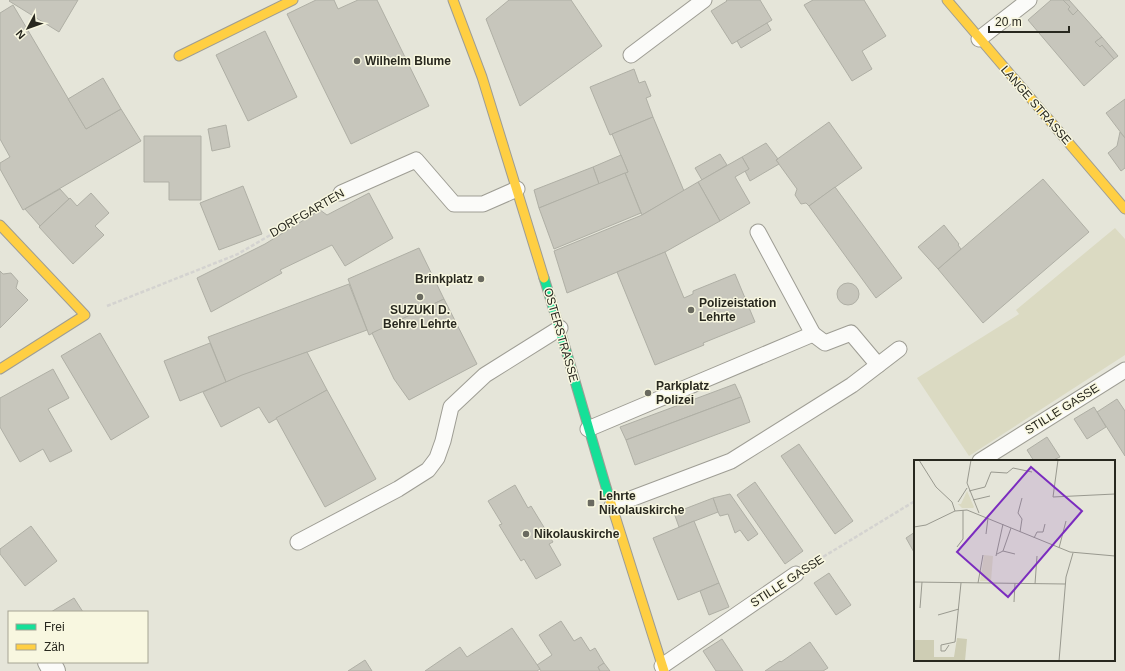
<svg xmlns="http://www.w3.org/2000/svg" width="1125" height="671" font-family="Arial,sans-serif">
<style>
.green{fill:#dbdac2}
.building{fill:#c7c6bc;stroke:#afafa5}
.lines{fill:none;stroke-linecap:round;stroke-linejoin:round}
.lane-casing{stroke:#9e9d94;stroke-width:17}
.street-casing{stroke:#9e9d94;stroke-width:24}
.fast-casing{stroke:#9e9d94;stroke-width:11}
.slow-casing{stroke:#9e9d94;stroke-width:11}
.path{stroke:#d4d3d0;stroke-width:2.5;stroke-dasharray:4 2;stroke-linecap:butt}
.lane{stroke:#fbfbf9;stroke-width:15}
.street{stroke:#fbfbf9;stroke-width:22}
.fast{stroke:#16e098;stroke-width:9}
.slow{stroke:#ffcf43;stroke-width:9}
.poi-dot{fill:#6a6a60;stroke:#f8f7e0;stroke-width:1.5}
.labels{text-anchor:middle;stroke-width:3;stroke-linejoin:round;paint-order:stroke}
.poi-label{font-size:12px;font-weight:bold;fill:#28281f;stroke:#f8f7e0;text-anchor:start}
.street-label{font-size:12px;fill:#28281f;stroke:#f8f7e0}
.inset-road{fill:none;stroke:#99998f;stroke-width:1}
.view{fill:#7b2cbf;fill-opacity:0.15;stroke:#7b2cbf;stroke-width:2}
.inset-edge{fill:none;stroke:#28281f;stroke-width:2}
</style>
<rect width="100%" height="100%" fill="#e5e5d9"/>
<polygon class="green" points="1115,228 1125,239 1125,355 969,456 917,378 1019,314 1016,310"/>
<g class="building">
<polygon points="10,0 78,0 59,32 9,1"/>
<polygon points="316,0 334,0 338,9 358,0 377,0 429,106 351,144 287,14"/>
<polygon points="509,0 571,0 602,46 520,106 486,19"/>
<polygon points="726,0 760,0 772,20 732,44 711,11 727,1"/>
<polygon points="813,0 864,0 886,36 862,51 872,69 852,81 804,5"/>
<polygon points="1051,0 1063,0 1070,7 1068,9 1073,15 1078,10 1102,37 1095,42 1100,47 1102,45 1114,59 1084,86 1028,20"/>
<polygon points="1063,0 1069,0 1078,10 1073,15 1068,9 1070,7"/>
<polygon points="13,5 86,129 121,109 141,141 23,210 0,169 0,163 10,157 0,139 0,13"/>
<polygon points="767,23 771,30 741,48 737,41"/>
<polygon points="265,31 297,97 248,121 216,55"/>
<polygon points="1102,37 1118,56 1114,59 1102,45 1100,47 1095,42"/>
<polygon points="634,69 639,83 645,81 651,96 646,98 653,117 610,135 590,87"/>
<polygon points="103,78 121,109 86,129 68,99"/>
<polygon points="1125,99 1125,138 1106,113"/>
<polygon points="653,117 684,191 642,215 625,173 628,172 612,134"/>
<polygon points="829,122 862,168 809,206 806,203 801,204 795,195 797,189 776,160"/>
<polygon points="226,125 230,147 212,151 208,129"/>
<polygon points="1120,132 1125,138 1125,168 1121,171 1108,153 1117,146"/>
<polygon points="144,136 201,136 201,200 169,200 169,182 144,182"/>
<polygon points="766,143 778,159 776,160 779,164 750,181 745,171 749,169 742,157"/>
<polygon points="720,154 727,165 702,180 695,168"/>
<polygon points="621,155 628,172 599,184 593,167"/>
<polygon points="742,157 749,169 735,177 750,203 720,221 698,182"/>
<polygon points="593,167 599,184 539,208 534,190"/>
<polygon points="625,173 641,213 554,249 539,208"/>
<polygon points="1043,179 1089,232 983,323 938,269"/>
<polygon points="698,182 720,221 665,252 567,293 554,251 642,215"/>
<polygon points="243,186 262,234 219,250 200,203"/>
<polygon points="835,187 902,278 876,298 809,206"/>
<polygon points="60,189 69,199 40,226 25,209"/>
<polygon points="91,193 109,213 95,226 104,235 73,264 39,227 70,198 77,206"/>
<polygon points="369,193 393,238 345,266 332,245 280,270 282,273 211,312 197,278 265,244 320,210 327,215"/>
<polygon points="944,225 959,244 958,245 961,249 938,269 918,247"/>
<polygon points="419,248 444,299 369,335 348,279"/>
<polygon points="665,252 684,298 693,294 693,291 735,274 755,322 703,343 704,345 655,365 617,272"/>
<polygon points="0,271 3,274 11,273 18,281 16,288 28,300 0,328"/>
<circle cx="848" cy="294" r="11"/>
<polygon points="349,284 367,330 226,382 208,337"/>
<polygon points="444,299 477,364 409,400 394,379 372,333"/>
<polygon points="100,333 149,417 111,440 61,356"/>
<polygon points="210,343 226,382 180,401 164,361"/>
<polygon points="307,352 327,390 269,423 259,407 221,427 203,392 242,375"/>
<polygon points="53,369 69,398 48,409 72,451 50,462 43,449 20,462 0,427 0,398"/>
<polygon points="735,384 741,397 626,440 620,427"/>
<polygon points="327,390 376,479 325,507 276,418"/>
<polygon points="741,397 750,422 635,465 626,440"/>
<polygon points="1117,399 1125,411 1125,456 1097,412"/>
<polygon points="1094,407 1106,427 1087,439 1074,419"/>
<polygon points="1047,437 1060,457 1051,461 1034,461 1027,450"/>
<polygon points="799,444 853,521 835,534 781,456"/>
<polygon points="755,482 803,551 785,564 737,495"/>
<polygon points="515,485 528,508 531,506 553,542 549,544 561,565 536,579 524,559 521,561 499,525 502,524 488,501"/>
<polygon points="730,494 758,534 748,541 740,530 735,533 728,514 720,516 718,512 713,498"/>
<polygon points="713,498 718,512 679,527 674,513"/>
<polygon points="694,521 719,583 678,600 653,538"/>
<polygon points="31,526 57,561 25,586 0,554 0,549"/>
<polygon points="915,532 915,554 906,538"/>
<polygon points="829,573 851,605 836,615 814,583"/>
<polygon points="719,583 729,607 709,615 700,591"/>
<polygon points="74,598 83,612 51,612"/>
<polygon points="561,621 574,641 581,637 590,651 595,648 604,663 598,667 600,671 541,671 537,665 552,655 539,635"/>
<polygon points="512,628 540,669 537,671 425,671 460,647 467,657"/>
<polygon points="722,639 743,671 716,671 703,651"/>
<polygon points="810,642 828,668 823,671 765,671 780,661 781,662"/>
<polygon points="365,660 372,671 348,671"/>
<polygon points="604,663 610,671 600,671 598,667"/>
</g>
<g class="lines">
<defs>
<g id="lane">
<polyline points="979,39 1029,0"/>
<polyline points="631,55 704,0"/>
<polyline points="341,193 416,160 454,204 483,204 517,189"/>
<polyline points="758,232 813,334 825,343 851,333 878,365"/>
<polyline points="588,429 813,334"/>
<polyline points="980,461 1125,370"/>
<polyline points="612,506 731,461 852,385 899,349"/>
<polyline points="298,542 398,489 428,470 437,458 443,441 451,407 485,375 560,328"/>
<polyline points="662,666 796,574"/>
</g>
<polyline id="street" points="49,662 54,671"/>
<path id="fast" d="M 544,278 C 567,351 587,424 609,497"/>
<g id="slow">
<polyline points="453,0 482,77 544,278"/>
<polyline points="947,0 1125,209"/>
<polyline points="179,56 293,0"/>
<polyline points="0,225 85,315 0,369"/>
<polyline points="609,497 664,671"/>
</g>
</defs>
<use href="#lane" class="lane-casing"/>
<use href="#street" class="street-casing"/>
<use href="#fast" class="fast-casing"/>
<use href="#slow" class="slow-casing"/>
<g class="path">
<polyline points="107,306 238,254 323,204"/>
<polyline points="813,563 915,501"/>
</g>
<use href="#lane" class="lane"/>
<use href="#street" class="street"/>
<use href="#fast" class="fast"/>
<use href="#slow" class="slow"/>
</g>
<g class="poi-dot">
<circle cx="357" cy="61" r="4"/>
<circle cx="481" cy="279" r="4"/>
<circle cx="420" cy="297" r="4"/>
<circle cx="691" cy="310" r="4"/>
<circle cx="648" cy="393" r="4"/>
<rect x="587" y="499" width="8" height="8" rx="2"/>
<circle cx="526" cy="534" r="4"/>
</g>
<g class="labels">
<g class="poi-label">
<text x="365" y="65">Wilhelm Blume</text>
<text x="473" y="283" text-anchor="end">Brinkplatz</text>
<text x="699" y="307">Polizeistation<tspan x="699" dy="14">Lehrte</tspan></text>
<text x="420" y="314" text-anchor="middle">SUZUKI D.<tspan x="420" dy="14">Behre Lehrte</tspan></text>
<text x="656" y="390">Parkplatz<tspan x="656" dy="14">Polizei</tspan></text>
<text x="599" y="500">Lehrte<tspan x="599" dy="14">Nikolauskirche</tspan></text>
<text x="534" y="538">Nikolauskirche</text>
</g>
<g class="street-label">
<text transform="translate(1036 105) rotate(49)" y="4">LANGE STRASSE</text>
<text transform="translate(307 213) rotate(-30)" y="4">DORFGARTEN</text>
<text transform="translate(561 335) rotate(74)" y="4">OSTERSTRASSE</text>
<text transform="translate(1062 409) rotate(-32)" y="4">STILLE GASSE</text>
<text transform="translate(787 581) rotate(-33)" y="4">STILLE GASSE</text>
</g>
</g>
<g transform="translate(914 460)">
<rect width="201" height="201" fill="#e5e5d9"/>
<path d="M 53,31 L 60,47 L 59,48 L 48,48 L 44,44 L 47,44 ZM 70,95 L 79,96 L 77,121 L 66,121 Z" fill="#dbdac2"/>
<path d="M 43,178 L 53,179 L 51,201 L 0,201 L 0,180 L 20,180 L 20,197 L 40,197 Z" fill="#cecdb4"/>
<path class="inset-road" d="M 5,0 L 22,27 L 38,42 L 41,51M 57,0 L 53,23 L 65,53M 144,0 L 139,37 L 201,34M 55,31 L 71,27 L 77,12 L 93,13 L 99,8 L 118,12M 59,40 L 76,36M 44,42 L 53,28M 0,67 L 12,65 L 41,51 L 53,50 L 156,92 L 201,96M 106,72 L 108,59 L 104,53 L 108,38M 72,74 L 74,58M 120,78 L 123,72 L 129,72 L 131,64M 43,87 L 49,79 L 49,50M 145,88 L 152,61M 89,91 L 97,68M 83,94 L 89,91 L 101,94M 82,96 L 89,64M 0,122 L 151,124M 64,123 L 69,95M 121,124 L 123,96M 100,142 L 101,123M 6,148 L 8,122M 24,155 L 45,149M 35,185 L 31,191 L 27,191 L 27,185 L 41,182 L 47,123M 145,201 L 152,117 L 159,93"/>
<path class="view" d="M 117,7 L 168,51 L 94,137 L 43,92 Z"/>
<rect width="201" height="201" class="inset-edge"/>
</g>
<rect x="8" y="611" width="140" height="52" fill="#f8f7e0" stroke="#a5a493"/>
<rect x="16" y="624" width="20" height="6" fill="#16e098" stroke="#a5a493"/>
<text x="44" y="631" font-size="12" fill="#28281f">Frei</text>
<rect x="16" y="644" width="20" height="6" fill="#ffcf43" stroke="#a5a493"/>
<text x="44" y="651" font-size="12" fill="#28281f">Zäh</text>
<g transform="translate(28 28) rotate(229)" stroke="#f8f7e0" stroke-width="3" paint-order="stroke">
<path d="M0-3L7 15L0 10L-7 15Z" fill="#28281f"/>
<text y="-6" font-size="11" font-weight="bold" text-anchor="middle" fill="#28281f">N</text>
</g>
<path d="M989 26v6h80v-6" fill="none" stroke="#28281f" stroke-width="2"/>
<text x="995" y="26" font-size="12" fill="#28281f" stroke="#f8f7e0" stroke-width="3" paint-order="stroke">20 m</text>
</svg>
